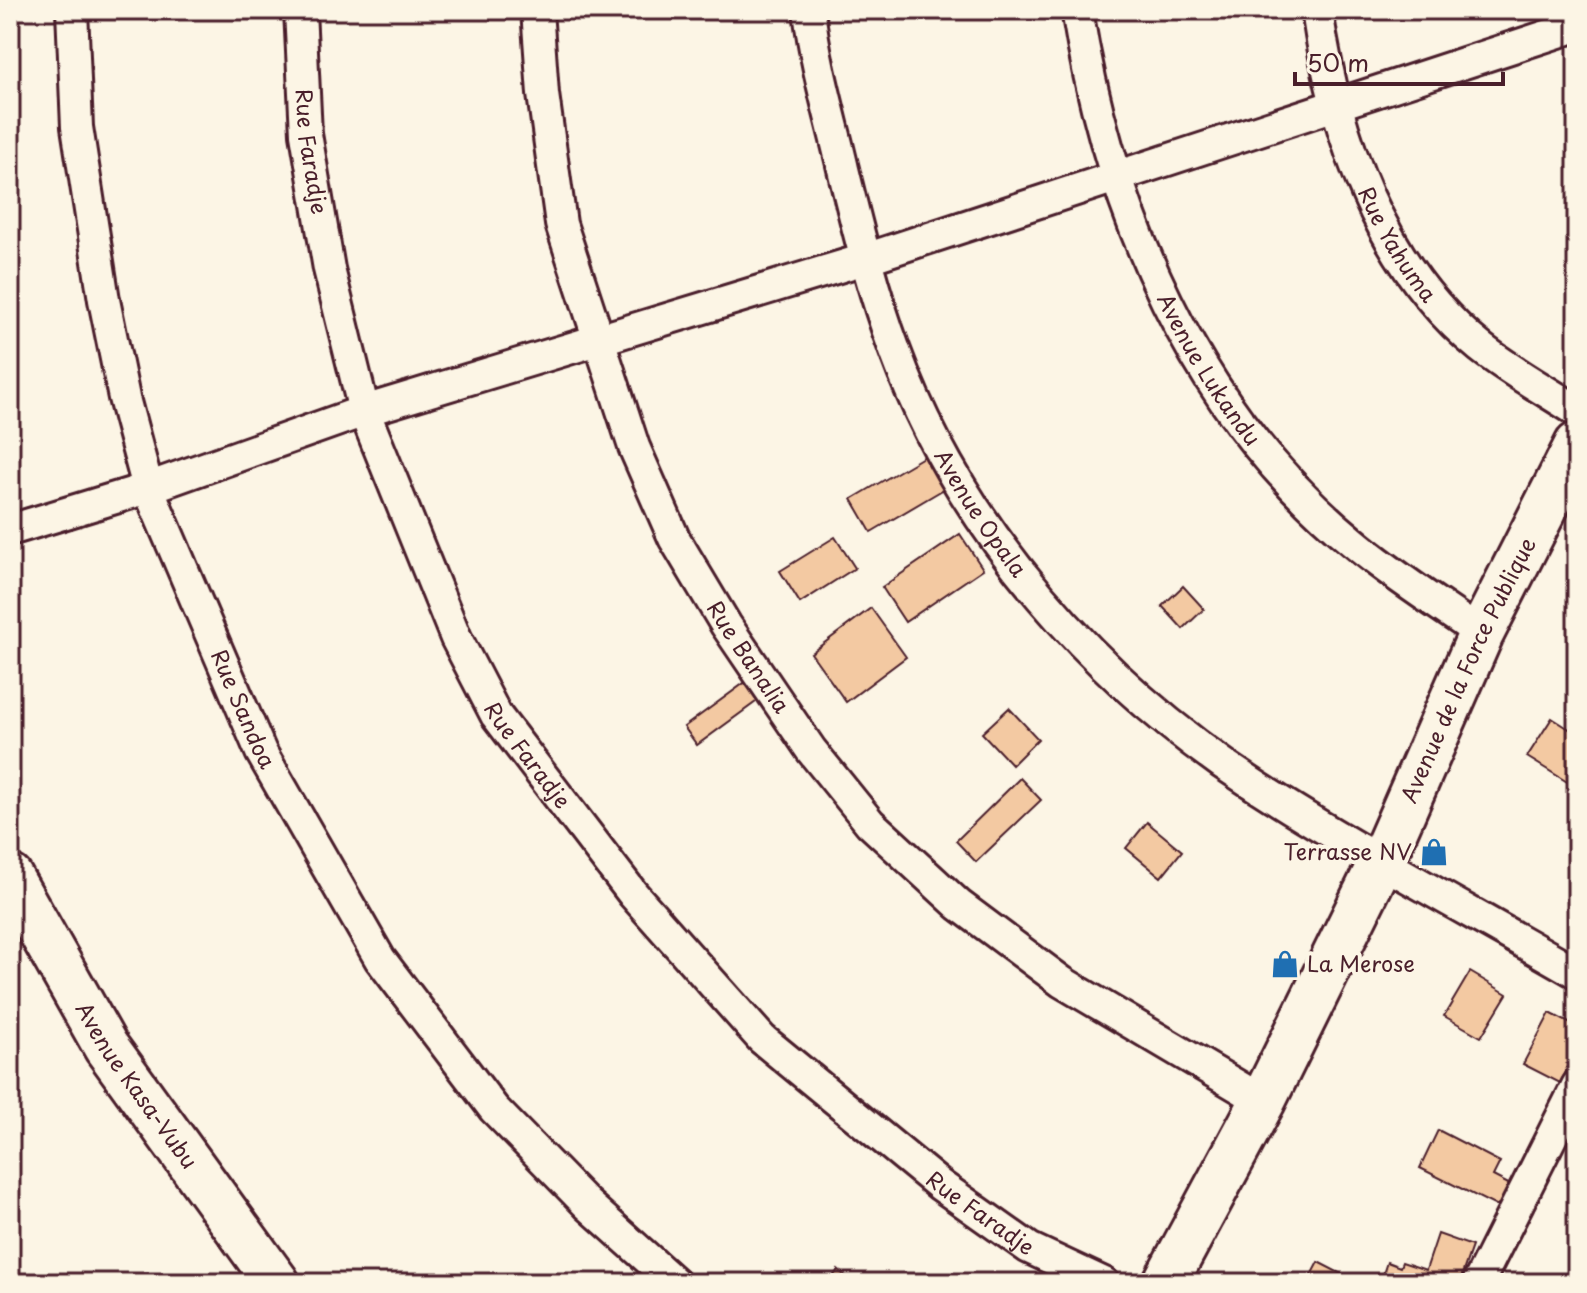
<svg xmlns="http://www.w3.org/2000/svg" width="1587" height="1293" font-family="'Playpen Sans',sans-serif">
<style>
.building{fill:#f3c9a2;stroke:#4a1f2b;stroke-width:2}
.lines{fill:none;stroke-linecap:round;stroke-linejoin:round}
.street-casing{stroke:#4a1f2b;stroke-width:36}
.secondary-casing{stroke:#4a1f2b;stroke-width:50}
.primary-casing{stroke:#4a1f2b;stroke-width:50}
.street{stroke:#fcf5e5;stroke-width:30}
.secondary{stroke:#fcf5e5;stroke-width:44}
.primary{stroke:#fcf5e5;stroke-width:44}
.labels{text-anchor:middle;stroke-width:8;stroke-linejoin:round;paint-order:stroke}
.street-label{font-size:22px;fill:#4a1f2b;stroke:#fcf5e5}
.poi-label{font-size:22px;fill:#4a1f2b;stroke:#fcf5e5;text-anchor:end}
</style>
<rect width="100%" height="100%" fill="#fcf5e5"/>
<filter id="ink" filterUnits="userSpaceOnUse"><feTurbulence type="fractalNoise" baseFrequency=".0125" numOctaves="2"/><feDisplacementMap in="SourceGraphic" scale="16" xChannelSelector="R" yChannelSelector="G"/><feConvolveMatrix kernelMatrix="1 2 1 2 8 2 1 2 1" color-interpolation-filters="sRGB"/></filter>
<g filter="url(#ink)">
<g class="building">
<polygon points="925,456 944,489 871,532 852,499"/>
<polygon points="960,534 983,569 905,622 882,587"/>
<polygon points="835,537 855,568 800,603 780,571"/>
<polygon points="1183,586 1204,609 1183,629 1162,606"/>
<polygon points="871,608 906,657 846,702 811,653"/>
<polygon points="747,681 760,699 697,745 684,727"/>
<polygon points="1009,708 1038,739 1012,765 982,733"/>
<polygon points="1552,718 1577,734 1577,788 1527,757"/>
<polygon points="1020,778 1041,800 976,862 956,841"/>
<polygon points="1147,822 1182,851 1161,877 1126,848"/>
<polygon points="1470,972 1507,994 1481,1037 1444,1016"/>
<polygon points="1550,1013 1577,1027 1577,1050 1560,1083 1523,1064"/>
<polygon points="1438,1130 1500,1162 1493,1176 1520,1190 1508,1212 1420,1168"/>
<polygon points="1438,1234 1472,1246 1459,1283 1380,1283 1387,1262 1400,1267 1402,1262 1426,1270"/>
<polygon points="1318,1262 1357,1282 1356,1283 1307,1283"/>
<polygon points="838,1270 854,1283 828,1283"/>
</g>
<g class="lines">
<defs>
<g id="street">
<path id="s1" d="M 72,10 L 77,127 L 104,300 L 124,398 L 148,488 L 261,752 L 380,959 L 494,1109 L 587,1204 L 675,1283"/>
<path id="s2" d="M 300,10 L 306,134 L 329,269 L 364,411 L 456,638 L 496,715 L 633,894 L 762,1039 L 940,1185 L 1029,1248 L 1104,1283"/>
<path id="s3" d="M 537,10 L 543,94 L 561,224 L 634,447 L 674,538 L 726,625 L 811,750 L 870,823 L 959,905 L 1062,982 L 1263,1101"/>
<path id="s4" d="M 809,10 C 815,64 831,117 843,169 C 858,231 873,292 895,351 C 960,529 1098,684 1256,786 C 1360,853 1470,911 1577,973"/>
<path id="s5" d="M 1077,10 C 1109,210 1193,411 1353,542 C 1393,576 1439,604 1481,634"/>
<path id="s6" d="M 1317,10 C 1335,135 1380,266 1480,347 C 1510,371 1545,390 1577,411"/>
<polyline points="10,530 148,488 364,411 865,259 1577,26"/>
<polyline points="1478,1283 1577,1086"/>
</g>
<g id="secondary">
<path id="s7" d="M 1165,1283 L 1263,1101 L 1382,860 L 1481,634 L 1577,445"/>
</g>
<g id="primary">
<path id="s8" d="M 10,877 L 106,1047 L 277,1283"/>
</g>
</defs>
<use href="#street" class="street-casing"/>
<use href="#secondary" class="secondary-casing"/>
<use href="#primary" class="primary-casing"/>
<use href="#street" class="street"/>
<use href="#secondary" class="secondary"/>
<use href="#primary" class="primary"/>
</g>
</g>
<defs>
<symbol id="shop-bare" viewBox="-9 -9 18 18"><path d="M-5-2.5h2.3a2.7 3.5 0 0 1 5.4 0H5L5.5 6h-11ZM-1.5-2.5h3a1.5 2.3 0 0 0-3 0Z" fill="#1f6fb2" stroke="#fcf5e5" stroke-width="2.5" paint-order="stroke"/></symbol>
</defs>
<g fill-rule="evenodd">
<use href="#shop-bare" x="1414" y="832" width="40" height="40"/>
<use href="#shop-bare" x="1265" y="944" width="40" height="40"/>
</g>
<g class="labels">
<g class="street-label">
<text dy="8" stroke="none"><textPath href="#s2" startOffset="142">Rue Faradje</textPath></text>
<text dy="8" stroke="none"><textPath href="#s6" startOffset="250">Rue Yahuma</textPath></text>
<text dy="8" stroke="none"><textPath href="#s5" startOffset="386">Avenue Lukandu</textPath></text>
<text dy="8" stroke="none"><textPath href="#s4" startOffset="536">Avenue Opala</textPath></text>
<text dy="8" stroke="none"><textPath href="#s3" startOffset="690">Rue Banalia</textPath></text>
<text dy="8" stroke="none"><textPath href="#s7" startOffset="684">Avenue de la Force Publique</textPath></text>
<text dy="8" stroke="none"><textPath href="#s1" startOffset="726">Rue Sandoa</textPath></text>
<text dy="8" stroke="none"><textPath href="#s2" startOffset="790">Rue Faradje</textPath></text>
<text dy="8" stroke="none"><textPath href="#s8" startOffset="244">Avenue Kasa-Vubu</textPath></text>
<text dy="8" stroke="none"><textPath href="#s2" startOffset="1438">Rue Faradje</textPath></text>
</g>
<g class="poi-label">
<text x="1412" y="860">Terrasse NV</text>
<text x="1307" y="972" text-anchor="start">La Merose</text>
</g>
</g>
<rect width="1587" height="1293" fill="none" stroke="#fcf5e5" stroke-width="40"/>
<rect x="20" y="20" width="1547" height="1253" fill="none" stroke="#4a1f2b" stroke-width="3" filter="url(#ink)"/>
<path d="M1295 72v12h208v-12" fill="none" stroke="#4a1f2b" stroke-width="4"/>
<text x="1307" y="72" font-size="24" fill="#4a1f2b" stroke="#fcf5e5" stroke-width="6" paint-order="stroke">50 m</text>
</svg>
